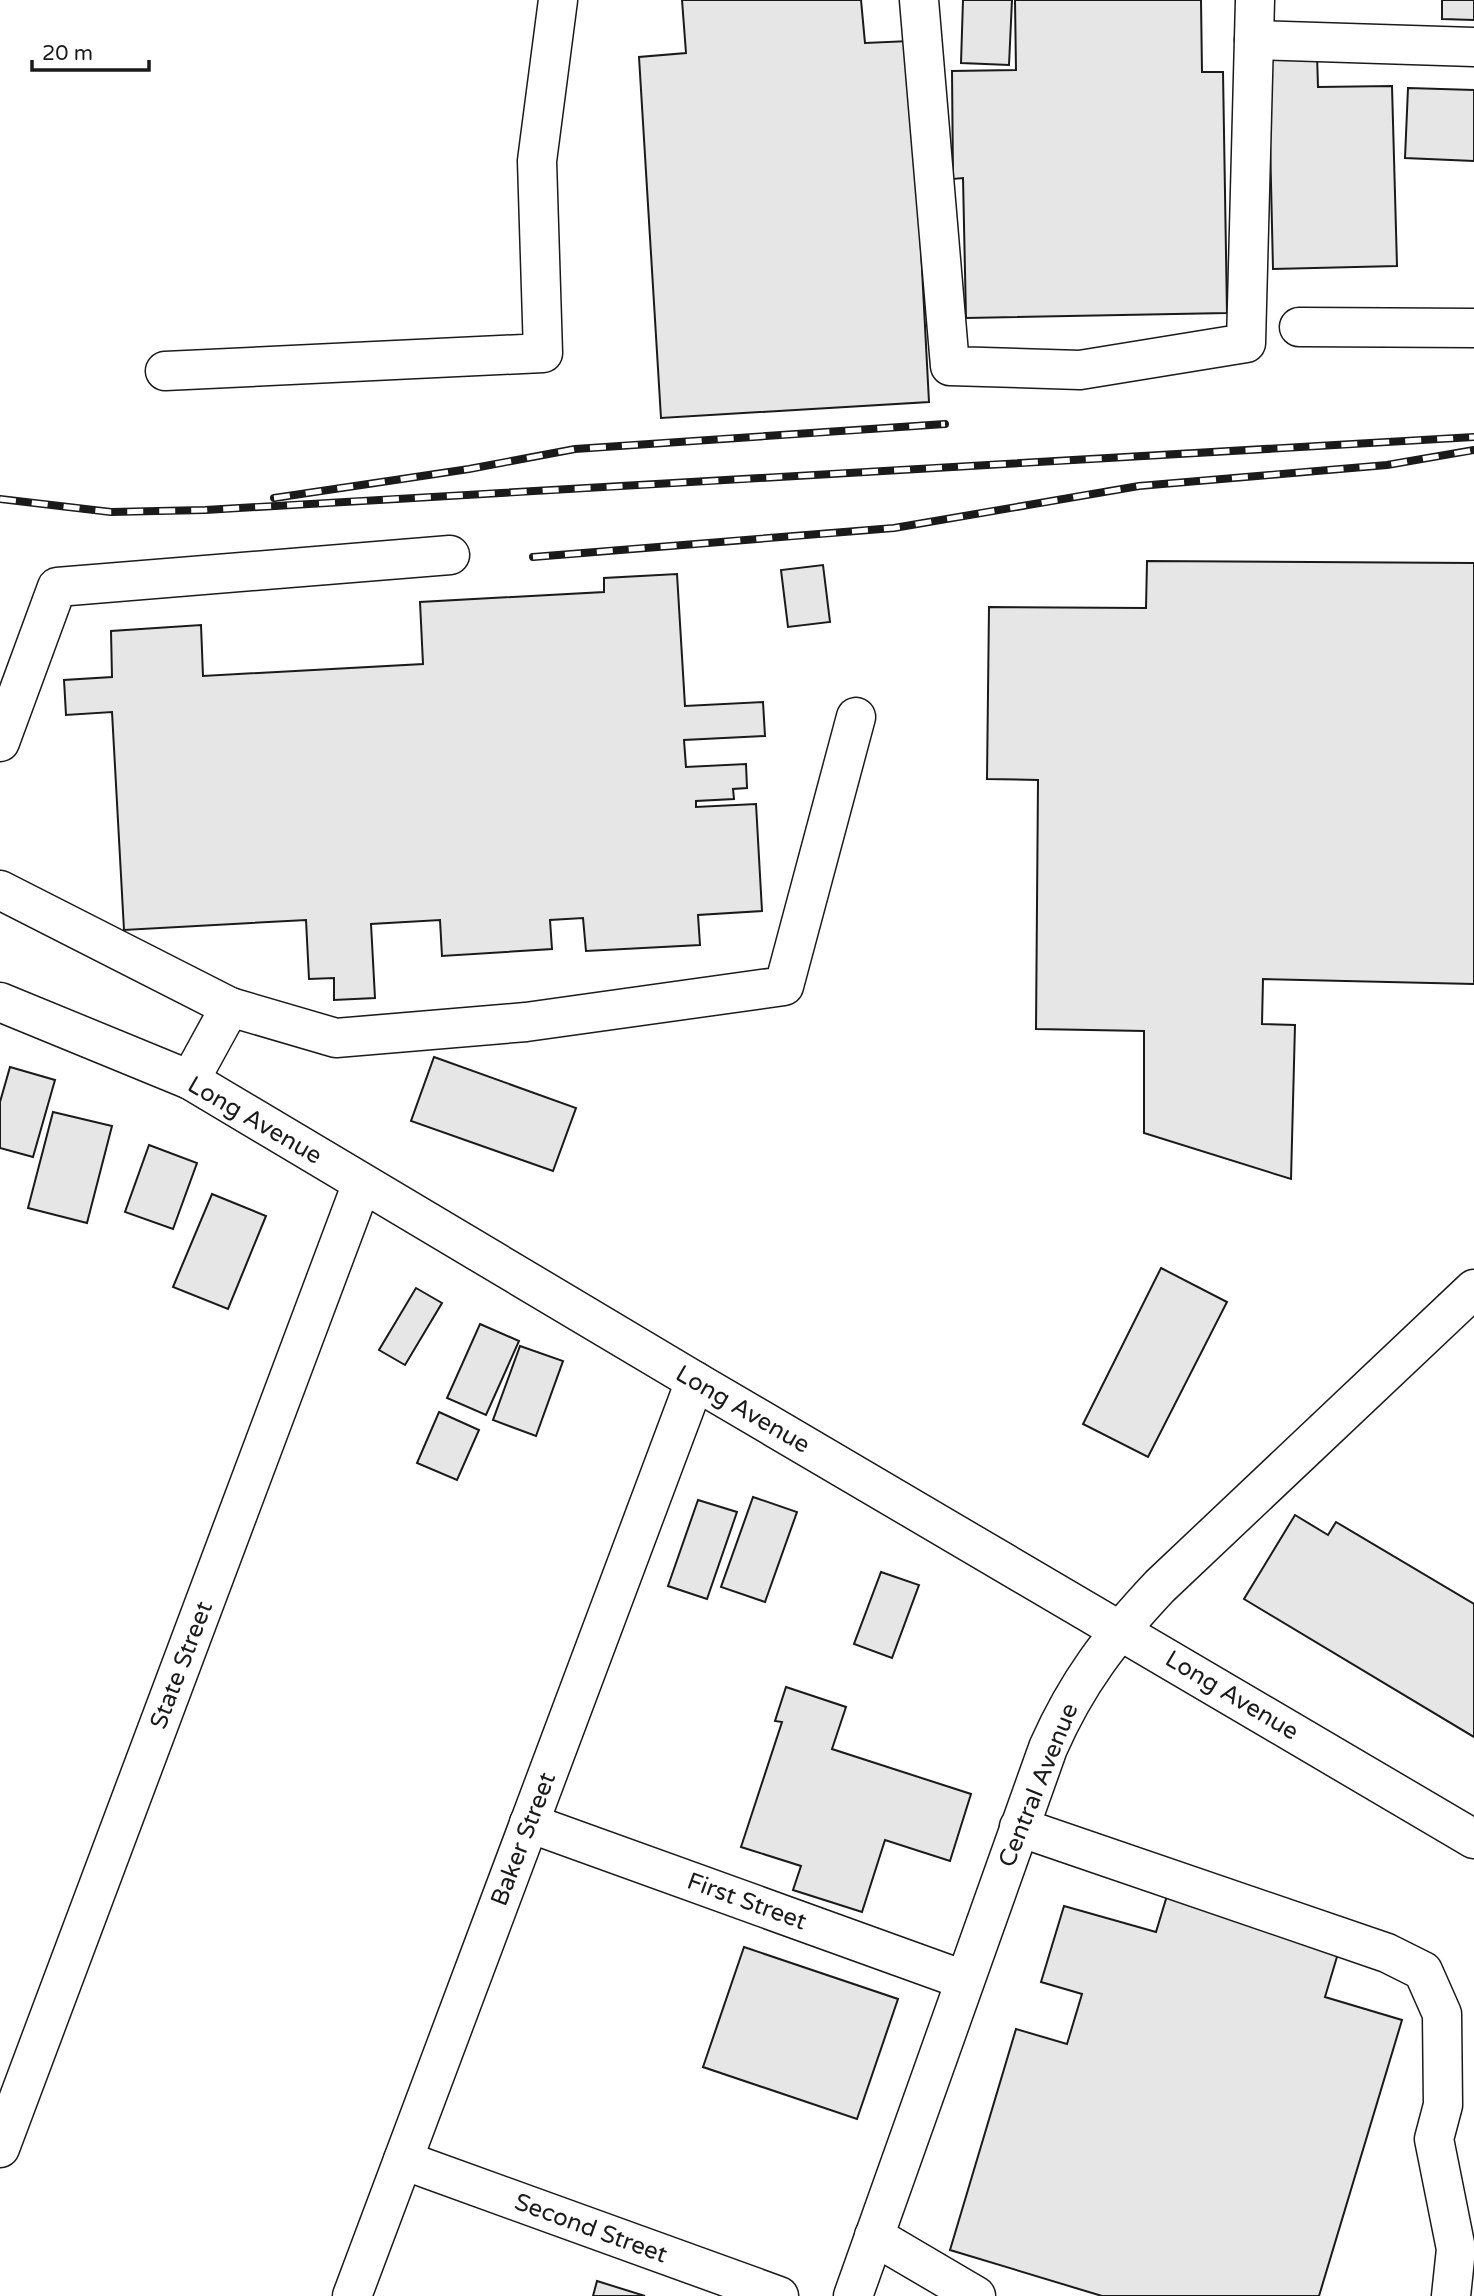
<svg xmlns="http://www.w3.org/2000/svg" width="1474" height="2296" font-family="'Varela Round',sans-serif">
<style>
.building{fill:#e6e6e6;stroke:#1a1a1a;stroke-width:2}
.lines{fill:none;stroke-linecap:round;stroke-linejoin:round}
.minor-casing{stroke:#1a1a1a;stroke-width:41}
.minor{stroke:#fff;stroke-width:38}
.rail-casing{stroke:#1a1a1a;stroke-width:8}
.rail{stroke:#fff;stroke-width:5;stroke-dasharray:16;stroke-linecap:butt}
.labels{text-anchor:middle;stroke-width:5;stroke-linejoin:round;paint-order:stroke}
.street-label{font-size:24px;fill:#1a1a1a;stroke:#fff}
</style>
<rect width="100%" height="100%" fill="#fff"/>
<g class="building">
<polygon points="682,0 861,0 865,43 910,41 929,402 661,418 639,57 686,53"/>
<polygon points="963,0 1012,0 1009,65 961,63"/>
<polygon points="1015,0 1201,0 1202,72 1223,72 1227,313 966,318 963,178 953,179 952,71 1016,70"/>
<polygon points="1442,0 1474,0 1474,20 1442,19"/>
<polygon points="1317,54 1318,87 1392,86 1397,266 1273,269 1268,55"/>
<polygon points="1408,88 1474,90 1474,161 1405,158"/>
<polygon points="1147,561 1474,563 1474,984 1263,979 1262,1024 1295,1025 1291,1179 1144,1133 1144,1031 1036,1029 1038,780 987,779 989,607 1146,608"/>
<polygon points="823,565 830,622 788,627 781,570"/>
<polygon points="677,574 685,706 763,702 765,736 684,740 686,767 746,764 747,788 733,789 734,799 696,801 696,807 756,804 762,911 698,915 700,945 586,951 583,918 550,920 552,949 442,956 440,920 371,924 375,998 334,1000 334,978 309,979 306,920 124,930 112,712 66,715 64,680 112,677 111,631 201,625 203,676 423,664 420,602 604,592 604,578"/>
<polygon points="434,1057 576,1108 553,1171 411,1121"/>
<polygon points="10,1067 55,1080 33,1157 0,1148 0,1102"/>
<polygon points="53,1112 112,1126 87,1223 28,1208"/>
<polygon points="149,1145 197,1163 173,1229 125,1212"/>
<polygon points="212,1194 266,1216 228,1309 173,1287"/>
<polygon points="1161,1268 1227,1302 1148,1457 1083,1424"/>
<polygon points="416,1288 442,1303 405,1365 379,1350"/>
<polygon points="480,1324 519,1341 486,1415 447,1398"/>
<polygon points="520,1346 563,1361 536,1436 493,1420"/>
<polygon points="439,1412 479,1430 457,1480 417,1463"/>
<polygon points="753,1497 797,1512 765,1602 721,1587"/>
<polygon points="698,1500 737,1512 707,1599 668,1586"/>
<polygon points="1295,1515 1328,1535 1336,1522 1474,1604 1474,1737 1244,1599"/>
<polygon points="881,1572 919,1585 892,1658 854,1644"/>
<polygon points="786,1687 846,1707 832,1749 971,1794 950,1861 885,1840 862,1912 793,1890 801,1866 741,1847 782,1722 775,1721"/>
<polygon points="1169,1889 1342,1940 1325,1997 1402,2020 1319,2296 1102,2296 950,2250 1016,2029 1067,2044 1082,1994 1041,1982 1064,1906 1156,1932"/>
<polygon points="744,1947 898,1999 857,2119 703,2067"/>
<polygon points="597,2281 645,2296 593,2296"/>
</g>
<g class="lines">
<defs>
<g id="minor">
<polyline points="919,0 950,366 1080,370 1246,343 1255,0"/>
<polyline points="1254,40 1474,47"/>
<polyline points="1299,327 1474,328"/>
<polyline points="165,371 543,353 537,161 558,0"/>
<polyline points="0,742 57,587 450,555"/>
<polyline points="0,890 230,1007 190,1080"/>
<polyline points="0,1002 190,1080 695,1381 1474,1839"/>
<polyline points="230,1007 336,1038 526,1022 784,986 856,717"/>
<polyline points="529,1823 964,1980"/>
<polyline points="1019,1827 1387,1953 1423,1971 1442,2014 1443,2105 1434,2139 1456,2249 1451,2296"/>
<polyline points="0,2148 362,1183"/>
<polyline points="403,2160 779,2296"/>
<polyline points="874,2236 976,2296"/>
<polyline points="352,2296 695,1381"/>
<path d="M 853,2296 L 1048,1748 C 1077,1682 1111,1638 1160,1586 L 1474,1289"/>
</g>
</defs>
<use href="#minor" class="minor-casing"/>
<use href="#minor" class="minor"/>
<defs>
<g id="rail">
<polyline points="274,498 469,469 575,449 945,424"/>
<polyline points="0,499 111,512 205,510 1474,437"/>
<polyline points="533,557 894,528 1139,486 1387,465 1474,450"/>
</g>
</defs>
<use href="#rail" class="rail-casing"/>
<use href="#rail" class="rail"/>
</g>
<g class="labels">
<g class="street-label">
<text transform="translate(255 1120) rotate(30)" y="8">Long Avenue</text>
<text transform="translate(743 1409) rotate(30)" y="8">Long Avenue</text>
<text transform="translate(181 1665) rotate(-69)" y="8">State Street</text>
<text transform="translate(1232 1695) rotate(31)" y="8">Long Avenue</text>
<text transform="translate(1038 1785) rotate(-68)" y="8">Central Avenue</text>
<text transform="translate(523 1839) rotate(-69)" y="8">Baker Street</text>
<text transform="translate(747 1901) rotate(20)" y="8">First Street</text>
<text transform="translate(591 2228) rotate(20)" y="8">Second Street</text>
</g>
</g>
<path d="M32 60v10h117v-10" fill="none" stroke="#1a1a1a" stroke-width="3.5"/>
<text x="42" y="60" font-size="21" fill="#1a1a1a" stroke="#ffffff" stroke-width="5" paint-order="stroke">20 m</text>
</svg>
